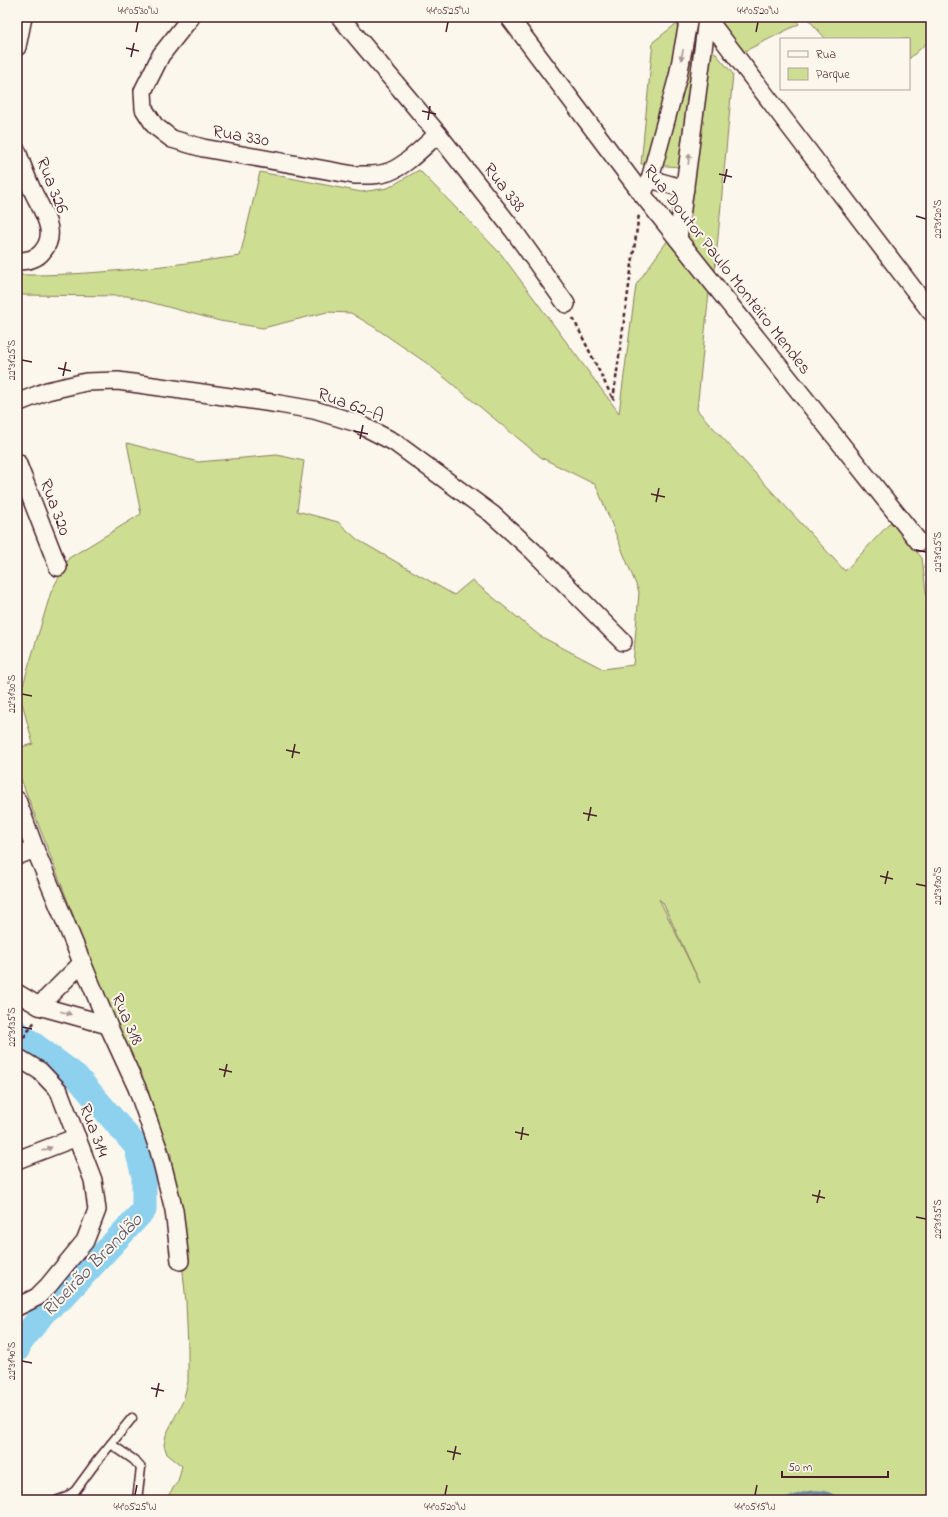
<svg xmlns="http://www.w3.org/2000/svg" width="948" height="1517" font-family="'Indie Flower',sans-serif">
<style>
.green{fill:#cdde92;stroke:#8c7e5e;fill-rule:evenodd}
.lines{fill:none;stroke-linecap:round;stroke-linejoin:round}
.stream{stroke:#728aa0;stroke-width:4}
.river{stroke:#8dd1ee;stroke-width:25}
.service-casing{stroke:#4a1f2b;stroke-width:11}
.minor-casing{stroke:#4a1f2b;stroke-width:20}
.path{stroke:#4a1f2b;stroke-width:2.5;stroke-dasharray:4 3;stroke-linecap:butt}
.service{stroke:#fbf7ec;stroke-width:8}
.minor{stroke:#fbf7ec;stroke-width:17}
.oneway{fill:#ab9695}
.ticks{fill:none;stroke:#4a1f2b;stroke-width:1.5}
.labels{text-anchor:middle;stroke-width:4;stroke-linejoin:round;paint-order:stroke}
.street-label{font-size:18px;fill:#4a1f2b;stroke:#fbf7ec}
.water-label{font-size:19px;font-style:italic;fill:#5e5466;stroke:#fbf7ec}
.neatline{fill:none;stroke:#4a1f2b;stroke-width:1.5}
.ticks-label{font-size:10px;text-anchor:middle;fill:#4a1f2b}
</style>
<rect width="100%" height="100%" fill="#fbf7ec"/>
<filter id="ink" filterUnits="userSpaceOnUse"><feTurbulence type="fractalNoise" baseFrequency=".025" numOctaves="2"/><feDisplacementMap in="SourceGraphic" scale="8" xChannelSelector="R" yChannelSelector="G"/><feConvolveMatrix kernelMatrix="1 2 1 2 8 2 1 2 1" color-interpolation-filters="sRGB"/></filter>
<g filter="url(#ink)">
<g class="green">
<polygon points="685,17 733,74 715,270 682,233 692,168 641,164 653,42"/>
<polygon points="717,17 794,17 799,24 743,52"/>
<polygon points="806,17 920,17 931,28 931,39 909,59 909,39 826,39"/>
<path d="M 419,170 L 501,254 L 619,413 L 636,285 L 668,240 L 709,292 L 697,410 L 845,571 L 891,522 L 922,558 L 931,634 L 931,1500 L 165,1500 L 178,1481 L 182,1466 L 167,1454 L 164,1445 L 166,1435 L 183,1401 L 188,1382 L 188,1348 L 186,1302 L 171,1154 L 100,985 L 17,769 L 17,748 L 33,744 L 20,695 L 51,592 L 69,558 L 141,514 L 127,443 L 198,462 L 277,455 L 304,461 L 297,511 L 338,522 L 358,540 L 454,595 L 472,580 L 540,636 L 603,669 L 633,665 L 639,592 L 596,485 L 542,458 L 428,364 L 374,327 L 351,313 L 327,312 L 263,328 L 220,321 L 127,296 L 17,295 L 17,275 C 92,276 166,266 240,256 L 260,172 L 361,192 L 388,188 ZM 659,899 L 663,903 L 700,983 Z"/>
</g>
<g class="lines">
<path class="stream" d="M 787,1500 C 803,1493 823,1487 838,1500"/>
<polyline class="river" points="17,1032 76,1076 136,1146 144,1176 144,1210 62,1298 44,1312 20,1343 17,1350"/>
<defs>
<g id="service">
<polyline points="111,1444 134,1460 141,1468 137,1500"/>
<polyline points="58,1500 67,1497 75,1491 97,1461 132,1418"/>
</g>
<g id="minor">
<path d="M 191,17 L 161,55 L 143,91 L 144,109 L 155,126 L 172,139 L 203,148 L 354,175 C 365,175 375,176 385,173 C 403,169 424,146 438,134"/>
<polyline points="340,17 438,134 514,231 566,304"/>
<polyline points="509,17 642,194 919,542"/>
<polyline points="706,17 931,312"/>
<polyline points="17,47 23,17"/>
<path d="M 17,151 C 21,162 25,174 30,185 C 38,206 61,231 42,252 C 36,260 26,261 17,261"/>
<polyline points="650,179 685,189"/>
<polyline points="642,194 650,179 678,76 689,17"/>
<polyline points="678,239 707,19"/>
<polyline points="17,403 47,391 86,382 118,381 279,404 314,410 357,423 394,442 492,514 533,551 623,642"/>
<polyline points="17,462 58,567"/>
<polyline points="17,800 35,849 108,1025 137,1088 159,1151 174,1210 180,1261"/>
<polyline points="17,856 35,849"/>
<polyline points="17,993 39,1006 108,1025"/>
<polyline points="39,1006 83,962"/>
<polyline points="17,1057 40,1071 59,1091 93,1180 97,1210 85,1241 48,1286 37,1297 17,1307"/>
<polyline points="17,1160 77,1137"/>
</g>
</defs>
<use href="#service" class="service-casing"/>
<use href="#minor" class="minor-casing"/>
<g class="path">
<polyline points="573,318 613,399"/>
<polyline points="613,400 639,214"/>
<polyline points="20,1043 35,1021"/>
</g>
<use href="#service" class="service"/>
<use href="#minor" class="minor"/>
</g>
<defs><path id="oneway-solid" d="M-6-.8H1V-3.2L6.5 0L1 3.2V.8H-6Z"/></defs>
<g class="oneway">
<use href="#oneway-solid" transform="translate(682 55) rotate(101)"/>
<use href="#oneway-solid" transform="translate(689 159) rotate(-82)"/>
<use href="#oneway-solid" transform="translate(66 1013) rotate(16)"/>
<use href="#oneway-solid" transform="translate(47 1149) rotate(-21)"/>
</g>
</g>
<path class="ticks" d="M 136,32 L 138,22M 446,32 L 448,22M 756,32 L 758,22M 126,48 L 139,51M 131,57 L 134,43M 422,111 L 436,114M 428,120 L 430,106M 719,174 L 732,177M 724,183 L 727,169M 916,216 L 926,219M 22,360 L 32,362M 58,368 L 71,371M 63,376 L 66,362M 354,431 L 368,434M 360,439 L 363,425M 651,494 L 665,497M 656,502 L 659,488M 916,550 L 926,552M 22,694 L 32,696M 286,750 L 300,753M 292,758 L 295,744M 583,813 L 597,816M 588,821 L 591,807M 880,876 L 893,879M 885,884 L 888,871M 916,884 L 926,886M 22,1027 L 32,1029M 219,1069 L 232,1072M 224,1077 L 227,1064M 515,1132 L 529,1135M 521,1140 L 523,1127M 812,1195 L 825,1198M 817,1203 L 820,1190M 916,1217 L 926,1219M 22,1361 L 32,1363M 151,1388 L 164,1391M 156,1397 L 159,1383M 447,1451 L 461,1454M 453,1460 L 456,1446M 135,1495 L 137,1485M 445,1495 L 447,1485M 755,1495 L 757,1485"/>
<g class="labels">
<g class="street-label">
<text transform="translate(241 135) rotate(10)" y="6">Rua 330</text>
<text transform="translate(53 185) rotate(68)" y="6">Rua 326</text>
<text transform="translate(505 187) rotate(52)" y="6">Rua 338</text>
<text transform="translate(728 269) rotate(52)" y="6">Rua Doutor Paulo Monteiro Mendes</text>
<text transform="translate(351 404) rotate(20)" y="6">Rua 62-A</text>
<text transform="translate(56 507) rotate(69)" y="6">Rua 320</text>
<text transform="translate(128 1019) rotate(66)" y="6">Rua 318</text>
<text transform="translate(95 1130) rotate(69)" y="6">Rua 314</text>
</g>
<g class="water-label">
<text transform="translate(91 1264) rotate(-46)" y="7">Ribeirão Brandão</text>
</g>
</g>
<rect width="948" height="1517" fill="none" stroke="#fbf7ec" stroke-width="44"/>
<rect x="780" y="38" width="130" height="52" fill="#fbf7ec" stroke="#b4a19f"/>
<rect x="788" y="51" width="20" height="6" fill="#fbf7ec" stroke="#b4a19f"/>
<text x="816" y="58" font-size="12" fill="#4a1f2b">Rua</text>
<rect x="788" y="68" width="20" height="12" fill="#cdde92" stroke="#b4a19f"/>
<text x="816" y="78" font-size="12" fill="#4a1f2b">Parque</text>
<path d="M782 1471v6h106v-6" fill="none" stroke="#4a1f2b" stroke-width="2"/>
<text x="788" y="1471" font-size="12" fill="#4a1f2b" stroke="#fbf7ec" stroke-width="3" paint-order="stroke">50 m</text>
<rect x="22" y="22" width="904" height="1473" class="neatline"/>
<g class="ticks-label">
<text x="138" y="14">44°05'30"W</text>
<text x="448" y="14">44°05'25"W</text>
<text x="758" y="14">44°05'20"W</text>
<text transform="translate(937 219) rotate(-90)" y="4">22°31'20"S</text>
<text transform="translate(11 360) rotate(-90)" y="4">22°31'25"S</text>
<text transform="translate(937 552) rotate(-90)" y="4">22°31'25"S</text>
<text transform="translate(11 694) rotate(-90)" y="4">22°31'30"S</text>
<text transform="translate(937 886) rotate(-90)" y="4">22°31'30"S</text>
<text transform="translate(11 1027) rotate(-90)" y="4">22°31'35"S</text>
<text transform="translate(937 1219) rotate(-90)" y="4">22°31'35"S</text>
<text transform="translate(11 1361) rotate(-90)" y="4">22°31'40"S</text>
<text x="135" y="1510">44°05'25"W</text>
<text x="445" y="1510">44°05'20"W</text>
<text x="755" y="1510">44°05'15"W</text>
</g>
</svg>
